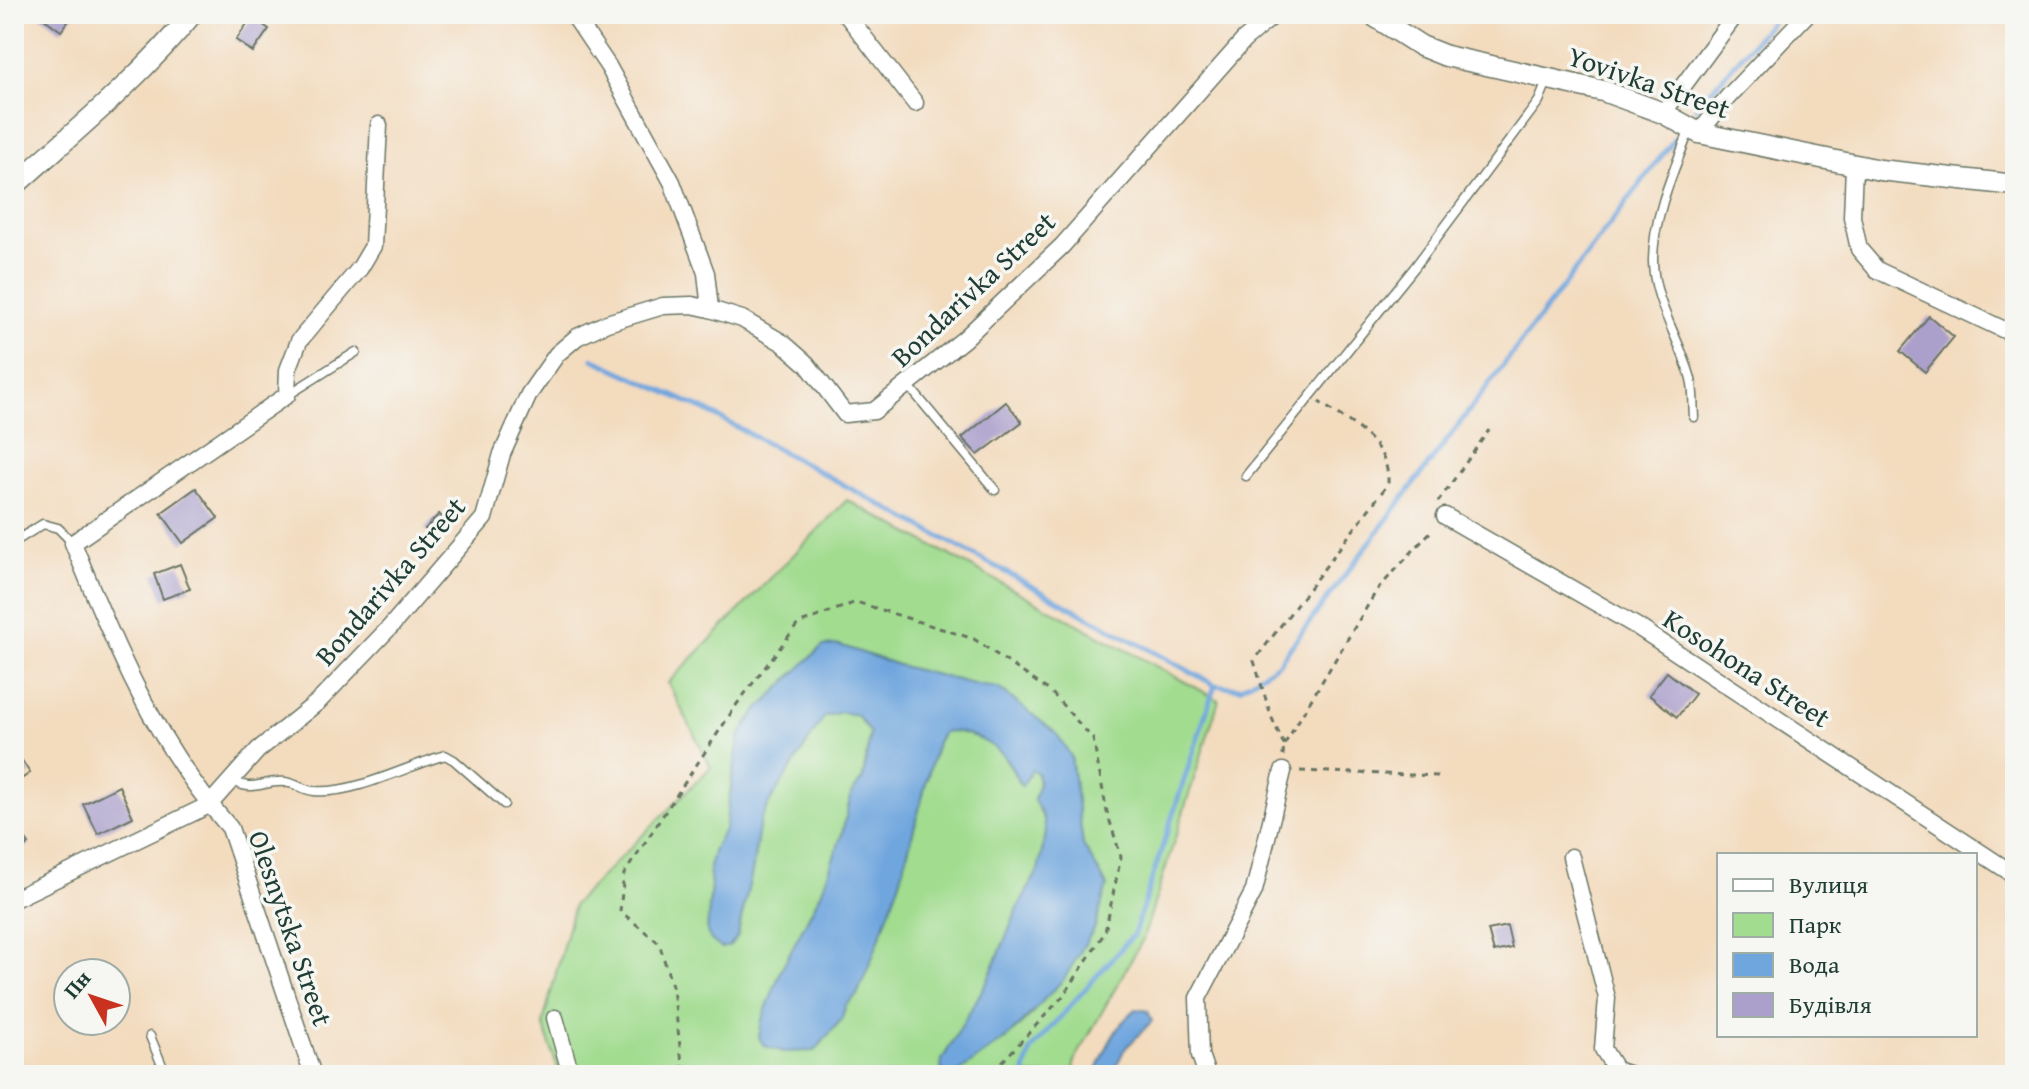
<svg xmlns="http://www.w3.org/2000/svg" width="2029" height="1089" font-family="'Gentium Book Plus',serif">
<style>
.green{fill:#a1dc8f;stroke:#608c62;stroke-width:2;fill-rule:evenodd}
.water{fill:#70a6de;stroke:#487289;stroke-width:2}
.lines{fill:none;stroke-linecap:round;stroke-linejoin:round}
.stream{stroke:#70a6de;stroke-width:5}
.building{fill:#aba0cc}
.service-casing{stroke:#697464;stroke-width:11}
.minor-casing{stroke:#697464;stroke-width:19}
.tertiary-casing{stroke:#697464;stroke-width:23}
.path{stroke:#697464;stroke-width:3;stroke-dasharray:6 6;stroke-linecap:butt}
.service{stroke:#fff;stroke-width:8}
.minor{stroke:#fff;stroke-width:16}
.tertiary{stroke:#fff;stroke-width:20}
.labels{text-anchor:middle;stroke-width:7;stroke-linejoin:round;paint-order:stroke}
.street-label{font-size:28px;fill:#1f3d34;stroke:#f6f6f2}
</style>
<rect width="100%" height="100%" fill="#f6f6f2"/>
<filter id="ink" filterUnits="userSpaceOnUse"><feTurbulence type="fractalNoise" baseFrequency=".0125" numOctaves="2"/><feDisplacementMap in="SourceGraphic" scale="16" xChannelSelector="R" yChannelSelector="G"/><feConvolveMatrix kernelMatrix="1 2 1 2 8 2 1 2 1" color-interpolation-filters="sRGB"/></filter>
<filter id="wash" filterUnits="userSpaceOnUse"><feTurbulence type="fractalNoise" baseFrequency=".006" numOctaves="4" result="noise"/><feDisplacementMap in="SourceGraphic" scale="32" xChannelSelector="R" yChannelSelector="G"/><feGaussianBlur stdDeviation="1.8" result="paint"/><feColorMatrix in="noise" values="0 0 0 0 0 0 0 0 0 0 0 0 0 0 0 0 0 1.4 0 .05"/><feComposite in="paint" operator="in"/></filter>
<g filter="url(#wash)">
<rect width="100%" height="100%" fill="#f3dbbe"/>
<path class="green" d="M 847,500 L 1219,700 L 1143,939 L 1075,1060 L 1072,1075 L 560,1075 L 543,1023 L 574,904 L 711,767 L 668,683 ZM 839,645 L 901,666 L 1005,692 L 1071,756 L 1083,845 L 1107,886 L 1032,1014 L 1009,1036 L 955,1074 L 942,1060 L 988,980 L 1019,906 L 1038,871 L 1046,833 L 1044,819 L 1034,800 L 1039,783 L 1037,773 L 1032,769 L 1021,785 C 1014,776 1009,761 1001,753 C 987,740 961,729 943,731 L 937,742 L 900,881 L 857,995 L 846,1005 L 841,1021 L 762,1021 L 782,968 L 822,891 L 842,834 L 851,795 L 863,778 L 870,733 L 857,715 L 840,712 L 824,717 L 771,800 L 760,821 L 752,872 L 737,937 L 707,932 L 711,885 L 709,867 L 714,849 L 725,828 L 732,778 L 747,722 L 793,674 Z"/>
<g class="water">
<path d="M 839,645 L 901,666 L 977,685 L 998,688 L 1056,733 L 1071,756 L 1083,845 L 1107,886 L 1095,927 L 1064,979 L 1009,1036 L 955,1075 L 941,1070 L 942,1060 L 988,980 L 1019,906 L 1038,871 L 1046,833 L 1044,819 L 1034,800 L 1039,783 L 1037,773 L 1032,770 L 1022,786 C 1015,776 1010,761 1001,753 C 988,741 961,728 943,732 L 937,742 L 900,881 L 873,956 L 857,995 L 846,1005 L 841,1020 L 815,1051 L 784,1052 L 764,1046 L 759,1037 L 762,1020 L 782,968 L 822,891 L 842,834 L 851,795 L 863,778 L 870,733 L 857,715 L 840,712 L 824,717 L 771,800 L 760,821 L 752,872 L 737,937 L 729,946 L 721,948 L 711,940 L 707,932 L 711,885 L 709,867 L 714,849 L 725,828 L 739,737 L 756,712 L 812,656 L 823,646 Z"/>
<path d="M 1136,1009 L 1148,1011 L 1152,1021 L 1124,1050 L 1112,1075 L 1095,1075 C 1105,1050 1114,1027 1136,1009 Z"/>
</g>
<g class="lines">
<g class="stream">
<polyline points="1696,108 1778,14"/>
<polyline points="593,359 707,411 1215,685 1240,688 1278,664 1675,138"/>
<polyline points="1024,1075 1031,1050 1134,934 1215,685"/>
</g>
</g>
<g id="blocks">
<g class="building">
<polygon points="38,14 74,14 61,31"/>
<polygon points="252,17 269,29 253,52 236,40"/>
<polygon points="1929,316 1954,337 1925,372 1900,351"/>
<polygon points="1006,402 1022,422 978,455 962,438"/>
<polygon points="196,488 218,518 183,543 161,513"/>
<polygon points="439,514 450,525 436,540 425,529"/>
<polygon points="180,564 190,589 163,599 154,574"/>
<polygon points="1667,672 1695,694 1677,717 1649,695"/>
<polygon points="19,756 30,773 14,784 14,760"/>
<polygon points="119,786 133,817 98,834 83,804"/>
<polygon points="14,824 29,844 14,855"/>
<polygon points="1507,926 1512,948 1494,952 1488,930"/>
</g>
</g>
</g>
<g filter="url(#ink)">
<use href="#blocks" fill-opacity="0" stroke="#697464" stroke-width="2"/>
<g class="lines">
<defs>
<g id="service">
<path d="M 1690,129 C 1674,170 1653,216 1653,261 C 1653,301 1681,341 1691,379 C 1694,391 1693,405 1694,417"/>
<polyline points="908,385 995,490"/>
<polyline points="288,395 356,352"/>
<polyline points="1246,476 1414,268 1539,101 1548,79"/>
<polyline points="14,542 43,524 58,528 73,543"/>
<path d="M 231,779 C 251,794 263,780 285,782 C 295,783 303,790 314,791 C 352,795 408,766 445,755 L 454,760 L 504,804"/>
<polyline points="150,1036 166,1075"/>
</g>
<g id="minor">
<polyline points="573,14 608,66 672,182 706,273 710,309"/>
<polyline points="846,14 915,103"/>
<polyline points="1663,113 1736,14"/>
<polyline points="1699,133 1728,97 1807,14"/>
<polyline points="1854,166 1852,217 1859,249 1877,270 2015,335"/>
<polyline points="1445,516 1638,627 2010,872 2015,873"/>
<polyline points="1571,857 1607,998 1603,1049 1616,1070 1631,1075"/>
<polyline points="14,899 209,805 258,750 319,701 391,626 484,518 502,454 529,394 557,354 577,337 607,323 663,306 692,305 710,309 742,319 783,343 807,364 845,414 874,411 964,339 1062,246 1244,40 1275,14"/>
<polyline points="555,1018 571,1075"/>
<path d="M 313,1075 L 230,828 C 156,745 114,645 73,543 L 287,395 L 288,370 L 299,341 L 360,268 L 373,246 L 379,125"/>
<polyline points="1207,1075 1200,1055 1198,998 1254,891 1283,771"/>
</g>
<g id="tertiary">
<polyline points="1371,14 1421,46 1446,56 1603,91 1663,113 1699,133 1880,170 2015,185"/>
<path d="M 14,186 C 75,131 140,78 192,14"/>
</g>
</defs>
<use href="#service" class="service-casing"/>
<use href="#minor" class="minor-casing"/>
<use href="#tertiary" class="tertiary-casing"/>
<g class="path">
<polyline points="1438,502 1489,430"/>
<path d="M 1284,745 L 1271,716 L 1254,661 L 1388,484 C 1390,442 1350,423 1319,402"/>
<polyline points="1283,756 1284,745 1377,590 1434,528"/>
<polyline points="1300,771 1439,776"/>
<polyline points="683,1071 673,989 659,943 620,911 624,874 737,704 798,624 856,602 974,639 1051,692 1093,739 1107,812 1121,857 1105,932 1065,994 990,1075"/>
<path d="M 676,1075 C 693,1065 715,1071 733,1075"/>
</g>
<use href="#service" class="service"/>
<use href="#minor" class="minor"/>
<use href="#tertiary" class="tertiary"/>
</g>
</g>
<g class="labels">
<g class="street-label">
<text transform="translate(1649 82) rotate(19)" y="10">Yovivka Street</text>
<text transform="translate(973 289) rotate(-43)" y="10">Bondarivka Street</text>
<text transform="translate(390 581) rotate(-49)" y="10">Bondarivka Street</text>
<text transform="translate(1747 668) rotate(33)" y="10">Kosohona Street</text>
<text transform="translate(291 928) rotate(71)" y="10">Olesnytska Street</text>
</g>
</g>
<rect width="2029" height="1089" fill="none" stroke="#f6f6f2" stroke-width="48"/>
<rect x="1717" y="853" width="260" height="184" fill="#f6f6f2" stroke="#a0aca6" stroke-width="2"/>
<rect x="1733" y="879" width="40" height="12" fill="#ffffff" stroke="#a0aca6" stroke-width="2"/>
<text x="1789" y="893" font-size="24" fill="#1f3d34">Вулиця</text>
<rect x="1733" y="913" width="40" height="24" fill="#a1dc8f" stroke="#a0aca6" stroke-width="2"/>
<text x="1789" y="933" font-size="24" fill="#1f3d34">Парк</text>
<rect x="1733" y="953" width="40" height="24" fill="#70a6de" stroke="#a0aca6" stroke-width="2"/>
<text x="1789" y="973" font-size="24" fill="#1f3d34">Вода</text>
<rect x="1733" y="993" width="40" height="24" fill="#aba0cc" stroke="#a0aca6" stroke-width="2"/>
<text x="1789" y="1013" font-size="24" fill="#1f3d34">Будівля</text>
<g transform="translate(92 997) rotate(310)"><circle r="38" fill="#f6f6f2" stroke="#a0aca6" stroke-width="2"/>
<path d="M0-6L14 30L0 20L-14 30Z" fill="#c8321e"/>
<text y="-12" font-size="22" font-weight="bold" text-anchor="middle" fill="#1f3d34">Пн</text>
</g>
</svg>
